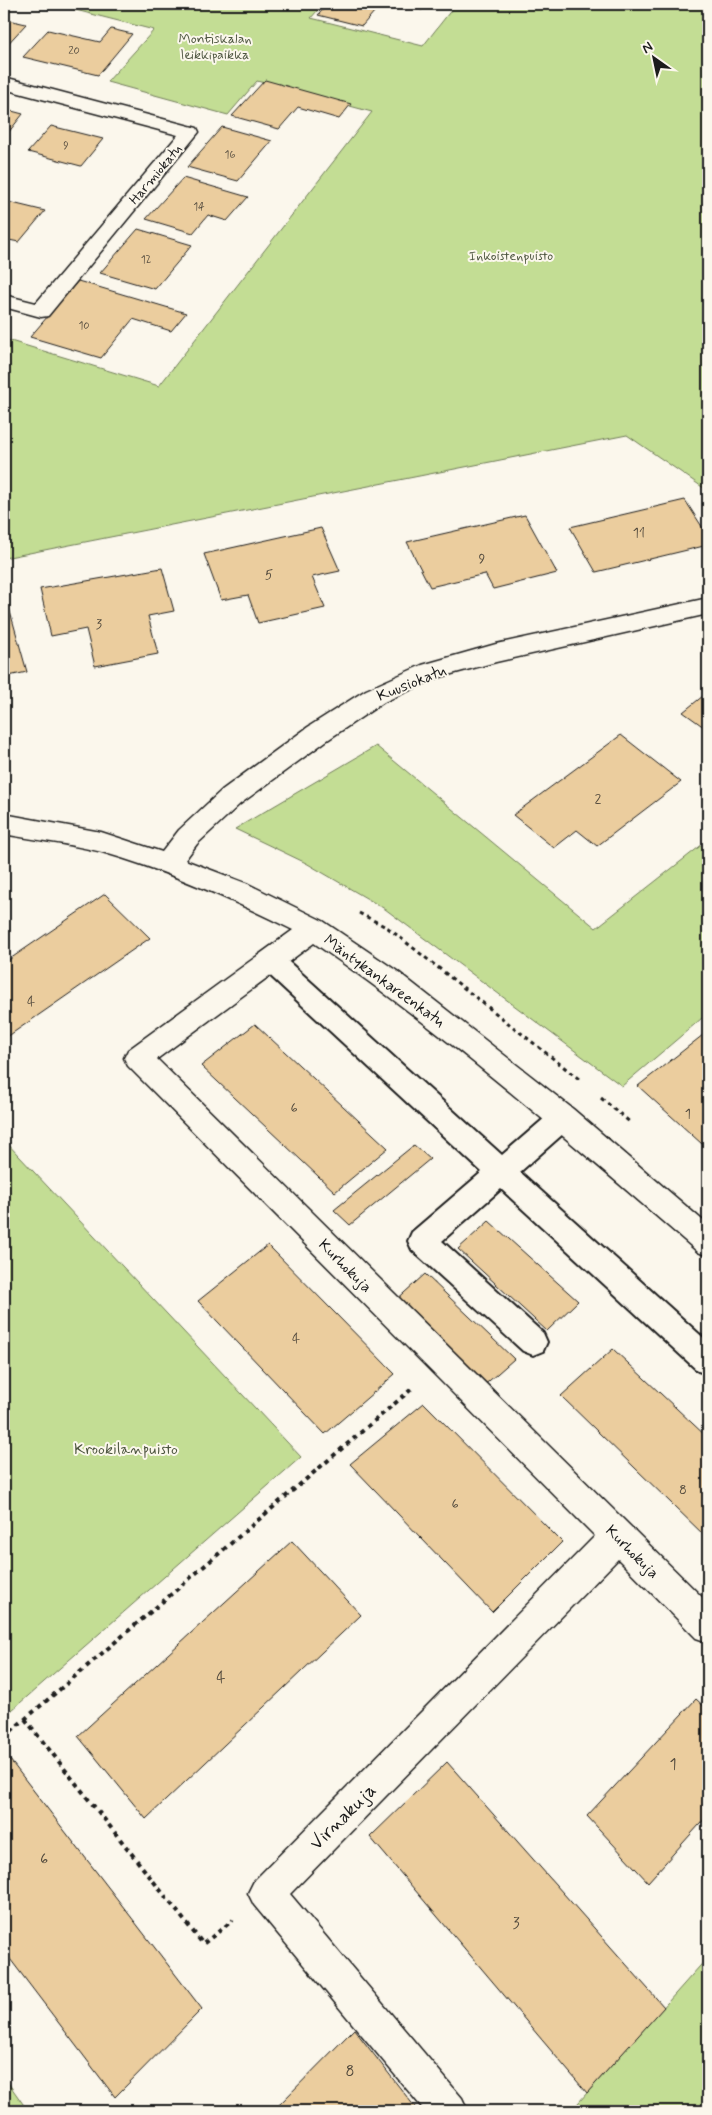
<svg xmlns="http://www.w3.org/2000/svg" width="712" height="2115" font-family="Mynerve,sans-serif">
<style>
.green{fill:#c3dd94;stroke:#707c58}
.building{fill:#ebcd9e;stroke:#1c1c1c}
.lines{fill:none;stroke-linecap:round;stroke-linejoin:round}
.service-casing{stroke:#1c1c1c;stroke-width:4}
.minor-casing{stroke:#1c1c1c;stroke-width:3}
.path-far1{stroke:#1c1c1c;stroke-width:3;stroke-dasharray:4 4;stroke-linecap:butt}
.path{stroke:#1c1c1c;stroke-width:4;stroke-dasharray:4.5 4.5;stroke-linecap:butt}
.service{fill:#fbf7ec;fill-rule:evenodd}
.minor{fill:#fbf7ec;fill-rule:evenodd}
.labels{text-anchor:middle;stroke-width:4;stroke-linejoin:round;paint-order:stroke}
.far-number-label{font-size:11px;fill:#50483c}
.far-park-label{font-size:14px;fill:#4e5640;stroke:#fbf7ec}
.far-street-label{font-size:14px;fill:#1c1c1c;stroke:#fbf7ec}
.number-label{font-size:14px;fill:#50483c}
.street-label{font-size:16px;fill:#1c1c1c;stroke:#fbf7ec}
.park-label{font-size:16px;fill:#4e5640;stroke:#fbf7ec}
.near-number-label{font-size:16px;fill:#50483c}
.near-street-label{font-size:19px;fill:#1c1c1c;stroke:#fbf7ec}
</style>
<rect width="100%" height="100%" fill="#fbf7ec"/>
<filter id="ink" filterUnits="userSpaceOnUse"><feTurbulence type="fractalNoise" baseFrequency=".02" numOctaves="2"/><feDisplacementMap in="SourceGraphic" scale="10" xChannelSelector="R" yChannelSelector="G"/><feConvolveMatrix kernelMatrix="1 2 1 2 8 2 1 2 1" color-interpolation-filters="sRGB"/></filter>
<g filter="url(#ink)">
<g class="green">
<polygon points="52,4 158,4 175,8 179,4 323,4 311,18 423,46 456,4 708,4 708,491 627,435 4,558 4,339 159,386 372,112 257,81 228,115 107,82 154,30"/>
<polygon points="376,746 596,928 708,840 708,1013 622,1086 385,909 306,863 235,829"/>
<polygon points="4,1140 301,1457 4,1717"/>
<polygon points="708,1957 708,2111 571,2111"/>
<polygon points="4,2077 28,2111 29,2111 4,2111"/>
</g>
<g class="building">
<polygon points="328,4 381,4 362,26 318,15"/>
<polygon points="397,4 427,4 422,10"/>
<polygon points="4,19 26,24 4,48"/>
<polygon points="111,29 132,34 98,75 23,57 48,30 100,42"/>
<polygon points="265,80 351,104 339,119 298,107 279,129 232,116"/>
<polygon points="4,109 23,114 4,138"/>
<polygon points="51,126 103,139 81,166 28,152"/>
<polygon points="222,127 272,141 238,181 187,167"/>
<polygon points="183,178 248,197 227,221 208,215 193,233 146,219"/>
<polygon points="4,201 45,211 19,242 4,239"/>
<polygon points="138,229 192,245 155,289 100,273"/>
<polygon points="78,281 186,313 171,331 133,319 101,358 30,337"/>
<polygon points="685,500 708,536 708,545 596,572 570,527"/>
<polygon points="525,515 557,573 493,589 485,574 430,587 407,542"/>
<polygon points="321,528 340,571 312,577 325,608 258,623 248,595 221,600 204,554"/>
<polygon points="162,568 174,611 148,616 158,654 95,666 86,629 51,636 40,589"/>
<polygon points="9,608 27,672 4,677 4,609"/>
<polygon points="708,692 708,730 683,712"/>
<polygon points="621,735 681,782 597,846 577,830 554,848 513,815"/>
<polygon points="105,894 150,938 4,1039 4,963"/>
<polygon points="255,1024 388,1148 335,1192 201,1066"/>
<polygon points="708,1031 708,1140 702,1144 638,1086"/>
<polygon points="414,1145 430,1159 350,1225 334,1210"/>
<polygon points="489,1221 578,1301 547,1331 458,1249"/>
<polygon points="268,1245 395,1374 325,1434 198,1301"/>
<polygon points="425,1274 514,1359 481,1388 394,1302"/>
<polygon points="613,1349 708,1438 708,1539 561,1396"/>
<polygon points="424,1403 562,1542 492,1612 350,1464"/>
<polygon points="292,1541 361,1615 146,1819 78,1736"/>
<polygon points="696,1699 708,1710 708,1815 648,1882 587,1816"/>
<polygon points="10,1760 202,2009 115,2097 4,1951 4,1765"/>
<polygon points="447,1762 664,2007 587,2093 370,1837"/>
<polygon points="354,2029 418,2111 273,2111"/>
</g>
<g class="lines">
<defs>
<polygon id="service" points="271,951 280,954 502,1155 554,1110 563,1106 572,1110 576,1118 572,1126 520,1172 708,1342 708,1374 698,1371 501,1189 442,1241 543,1333 547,1342 543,1351 533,1355 523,1351 412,1250 408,1241 412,1232 482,1172 262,968 258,961 262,954"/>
<g id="minor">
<polygon points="4,77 197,128 199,132 48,316 41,317 4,307 4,295 36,303 178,135 4,89"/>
<path d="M 708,598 L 708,614 L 496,662 L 437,678 L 384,702 L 326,741 L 240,804 L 197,844 L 185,860 L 248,884 L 323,921 L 397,971 L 573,1109 L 708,1225 L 708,1256 L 698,1252 C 574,1145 450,1036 314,943 L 157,1059 L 708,1603 L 708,1642 L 696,1638 L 618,1559 L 290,1894 L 462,2098 L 468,2111 L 425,2111 L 254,1905 L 248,1893 L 254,1881 L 595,1536 L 128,1066 L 124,1058 L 128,1050 L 293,930 C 231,899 168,871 102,852 C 70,844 36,840 4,834 L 4,814 L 101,832 L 162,852 L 179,830 L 222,790 L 308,727 L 366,690 L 422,665 L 496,644 Z"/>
</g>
</defs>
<use href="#service" class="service-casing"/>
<use href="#minor" class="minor-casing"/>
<g class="path-far1">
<polyline points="359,913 388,928 579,1079"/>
<polyline points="601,1098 631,1123"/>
</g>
<g class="path">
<polyline points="25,1719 203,1944 233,1920"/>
<polyline points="4,1737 414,1387"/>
</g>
<use href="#service" class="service"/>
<use href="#minor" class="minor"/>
</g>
</g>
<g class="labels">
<g class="far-number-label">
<text x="74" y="54">20</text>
<text x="66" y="149">9</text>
<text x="230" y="158">16</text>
<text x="199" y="210">14</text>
<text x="146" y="263">12</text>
<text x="84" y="329">10</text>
</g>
<g class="far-park-label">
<text x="215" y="43">Montiskalan<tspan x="215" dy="16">leikkipaikka</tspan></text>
<text x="511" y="260">Inkoistenpuisto</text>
</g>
<g class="far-street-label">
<text transform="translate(155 174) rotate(-50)" y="5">Harmiokatu</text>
</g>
<g class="number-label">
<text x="639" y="537">11</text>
<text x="482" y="563">9</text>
<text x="269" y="579">5</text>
<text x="99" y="628">3</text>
<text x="598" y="803">2</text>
<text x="31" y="1006">4</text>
<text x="294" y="1112">6</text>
<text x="688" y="1118">1</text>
<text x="296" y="1343">4</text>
<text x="683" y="1494">8</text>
<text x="455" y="1508">6</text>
</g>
<g class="street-label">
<text transform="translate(411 682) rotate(-22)" y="6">Kuusiokatu</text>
<text transform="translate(385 980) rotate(36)" y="6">Mäntykankareenkatu</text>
<text transform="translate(346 1265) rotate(45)" y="6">Kurhokuja</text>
<text transform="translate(633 1551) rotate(45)" y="6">Kurhokuja</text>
</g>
<g class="park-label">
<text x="126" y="1454">Krookilanpuisto</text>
</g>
<g class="near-number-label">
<text x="221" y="1682">4</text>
<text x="673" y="1769">1</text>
<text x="44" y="1864">6</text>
<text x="516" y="1928">3</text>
<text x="350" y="2076">8</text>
</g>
<g class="near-street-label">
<text transform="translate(342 1816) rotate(-45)" y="7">Virnakuja</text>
</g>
</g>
<rect width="712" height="2115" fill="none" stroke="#fbf7ec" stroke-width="20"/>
<rect x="10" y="10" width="692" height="2095" fill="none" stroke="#1c1c1c" stroke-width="2" filter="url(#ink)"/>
<g transform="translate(654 58) rotate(327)" stroke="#fbf7ec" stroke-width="4" paint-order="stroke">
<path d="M0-4L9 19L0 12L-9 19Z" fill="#1c1c1c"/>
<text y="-8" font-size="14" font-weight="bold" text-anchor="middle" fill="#1c1c1c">N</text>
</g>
</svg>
